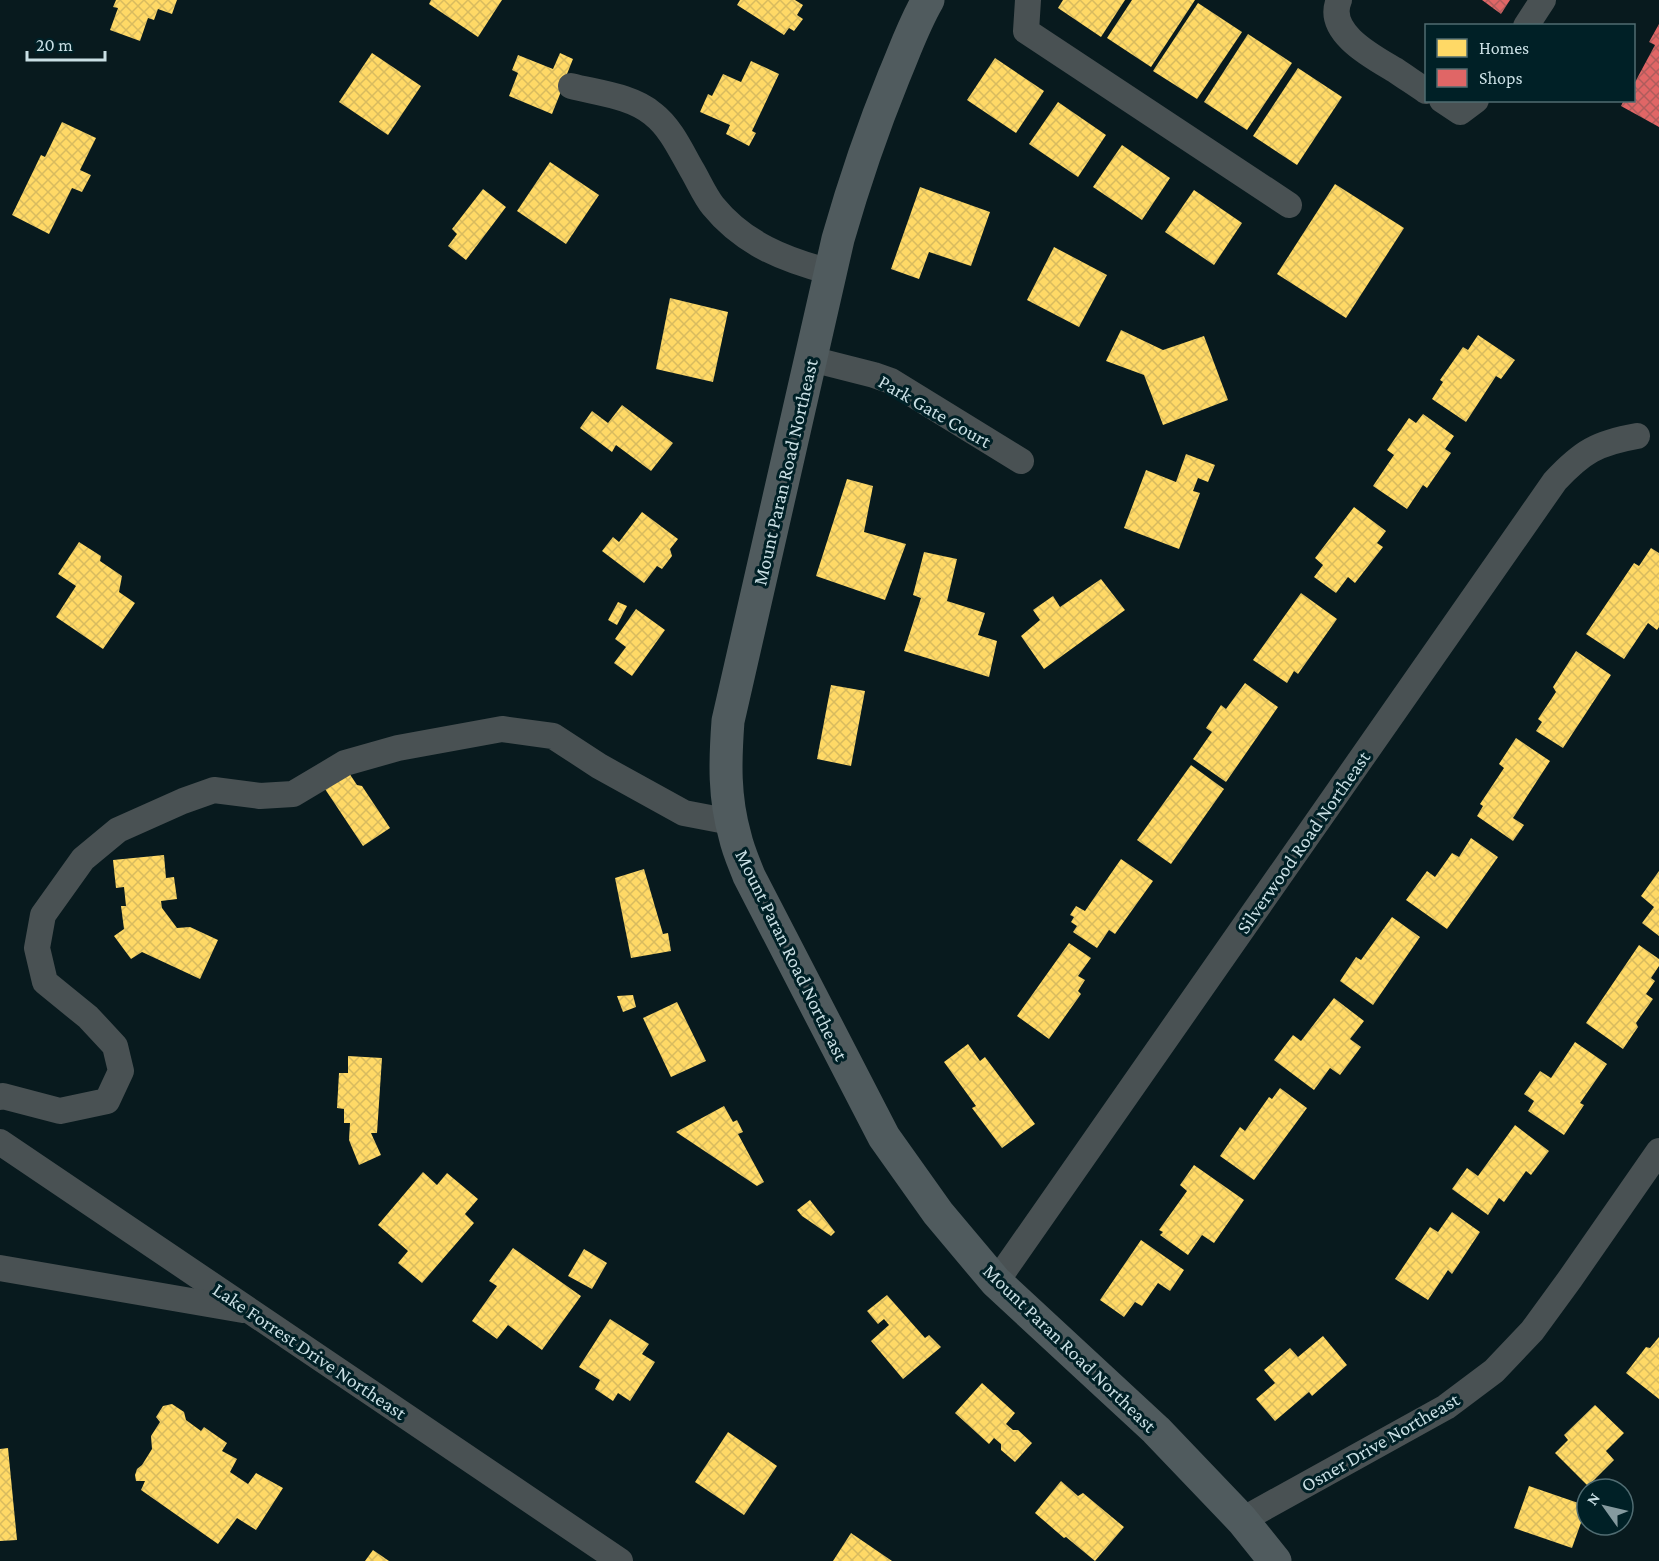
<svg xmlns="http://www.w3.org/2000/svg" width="1659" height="1561" font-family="'Crimson Pro',serif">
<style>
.homes{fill:url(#homes-cross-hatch)}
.shops{fill:url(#shops-cross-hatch)}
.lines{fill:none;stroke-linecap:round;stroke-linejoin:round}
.minor{stroke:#495153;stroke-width:26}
.major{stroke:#505b5e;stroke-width:33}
.labels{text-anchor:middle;stroke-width:6;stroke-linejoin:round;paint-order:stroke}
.street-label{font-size:20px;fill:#c9dfe4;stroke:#002026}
</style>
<defs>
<pattern id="homes-cross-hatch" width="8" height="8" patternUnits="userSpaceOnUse" patternTransform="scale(1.5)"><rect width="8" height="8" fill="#ffd966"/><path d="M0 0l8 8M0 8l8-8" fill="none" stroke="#d8bb5f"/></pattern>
<pattern id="shops-cross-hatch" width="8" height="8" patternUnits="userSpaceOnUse" patternTransform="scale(1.5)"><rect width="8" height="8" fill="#e06666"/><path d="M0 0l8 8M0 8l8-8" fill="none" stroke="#af5c5c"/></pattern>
</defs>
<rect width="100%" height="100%" fill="#081a1e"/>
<g class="homes">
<polygon points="116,0 177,0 172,14 158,9 154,20 148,18 140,41 110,30 118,8 113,7"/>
<polygon points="431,0 502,0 478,37 429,4"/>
<polygon points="740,0 795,0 803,5 797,15 803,19 794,31 789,28 784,35 737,5"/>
<polygon points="1063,0 1125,0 1101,37 1058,8"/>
<polygon points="1132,0 1195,0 1151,67 1107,38"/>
<polygon points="1198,3 1242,32 1197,99 1153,71"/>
<polygon points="1248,34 1292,63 1247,130 1204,102"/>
<polygon points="372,53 421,86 388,135 339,102"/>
<polygon points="560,53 573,59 567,74 568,74 552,114 509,96 518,73 512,70 518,55 553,69"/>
<polygon points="995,58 1044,91 1016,133 967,100"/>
<polygon points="751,61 779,74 752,131 756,133 749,146 726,134 730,125 700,112 708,94 712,96 723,74 741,82"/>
<polygon points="1298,68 1342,97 1297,165 1253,136"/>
<polygon points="1058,102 1106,135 1078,177 1029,144"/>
<polygon points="62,122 96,138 80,170 91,175 82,192 72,188 49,234 12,215 41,155 45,157"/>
<polygon points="1122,145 1170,178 1142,220 1093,187"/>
<polygon points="550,162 599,195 566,244 517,211"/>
<polygon points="1335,184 1404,228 1346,318 1277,274"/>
<polygon points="920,187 990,212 971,266 929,252 919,279 891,269"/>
<polygon points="483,189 506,207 466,260 448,246 457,234 452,229"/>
<polygon points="1194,190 1242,223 1214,265 1165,232"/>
<polygon points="1054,247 1107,275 1079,327 1027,300"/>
<polygon points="670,298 728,312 713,382 656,369"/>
<polygon points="1121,330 1163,350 1204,336 1228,400 1163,425 1144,375 1106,361"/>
<polygon points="1478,335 1515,360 1501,379 1496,376 1466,422 1432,399 1443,382 1440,380 1463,347 1468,350"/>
<polygon points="622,405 673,443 651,471 616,445 612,452 580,428 592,411 608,423"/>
<polygon points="1423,414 1454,436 1445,449 1451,453 1427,488 1423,485 1407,509 1373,486 1394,455 1387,450 1409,418 1416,423"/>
<polygon points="1186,454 1215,465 1208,482 1198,478 1193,491 1200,493 1179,549 1124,528 1146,470 1176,482"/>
<polygon points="847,479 873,486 864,532 906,544 885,600 816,576"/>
<polygon points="1354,507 1386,531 1377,543 1383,547 1355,583 1348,577 1336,593 1314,577 1323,565 1315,558"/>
<polygon points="642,512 678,539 670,549 672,556 662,569 657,566 644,583 602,551 613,537 619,542"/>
<polygon points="79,542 101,556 100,561 122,576 119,592 135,603 103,649 56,617 76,586 58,574"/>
<polygon points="1651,548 1659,553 1659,627 1657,630 1648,623 1624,659 1586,634 1634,563 1639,566"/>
<polygon points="924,552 957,559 947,601 985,613 978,635 997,641 989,677 904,651 921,598 913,595"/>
<polygon points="1101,579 1125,610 1044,669 1021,636 1040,620 1033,610 1053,596 1060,607"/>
<polygon points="1301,593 1337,619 1298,674 1294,671 1287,683 1253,660"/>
<polygon points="618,602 627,606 617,625 608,620"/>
<polygon points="636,609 665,630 632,676 614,663 626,647 615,639"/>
<polygon points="1576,651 1611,675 1563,748 1536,731 1542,722 1538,719 1556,692 1553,687"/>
<polygon points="1245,683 1278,707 1226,782 1193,759 1212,732 1206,728 1221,705 1226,709"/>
<polygon points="831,685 865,691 851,766 817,759"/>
<polygon points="1516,738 1550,761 1513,818 1524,825 1513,841 1477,816 1483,806 1480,804 1504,768 1499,764"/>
<polygon points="1191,765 1224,789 1171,864 1137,840"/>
<polygon points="349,773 357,785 362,786 390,828 363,846 325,789"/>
<polygon points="1471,838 1498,857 1447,929 1406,900 1427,871 1435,877 1452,853 1459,857"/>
<polygon points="164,855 166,878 174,877 177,899 161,901 162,908 177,928 190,927 218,940 200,979 142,952 131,959 114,936 124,929 121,906 126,906 124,887 116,888 113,860"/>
<polygon points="1121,859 1153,881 1115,934 1109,930 1097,948 1073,932 1077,926 1071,922 1074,917 1070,915 1076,906 1085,911"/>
<polygon points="644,869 663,934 668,933 671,951 631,958 615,878"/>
<polygon points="1659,871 1659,936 1642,923 1654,907 1641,896"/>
<polygon points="1392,917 1420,937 1373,1005 1340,981 1356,957 1361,960"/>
<polygon points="1069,943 1091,958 1078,976 1085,980 1078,991 1081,994 1049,1039 1017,1016"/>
<polygon points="1639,945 1659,959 1659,966 1651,978 1655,981 1646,994 1653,999 1636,1023 1638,1027 1623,1049 1586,1023"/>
<polygon points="633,995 636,1007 623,1012 617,996"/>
<polygon points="1334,998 1364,1021 1350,1039 1361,1047 1340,1075 1330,1068 1314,1090 1274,1060 1293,1035 1301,1041"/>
<polygon points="677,1002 706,1061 671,1077 643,1018"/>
<polygon points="1575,1042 1607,1064 1580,1103 1584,1105 1564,1135 1528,1111 1534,1101 1524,1094 1540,1071 1551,1078"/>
<polygon points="968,1044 980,1061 985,1057 1035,1124 1002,1148 972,1108 976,1106 944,1062"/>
<polygon points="348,1056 382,1058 377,1133 371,1133 381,1155 359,1165 349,1140 350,1123 344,1123 344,1109 337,1108 339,1073 348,1073"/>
<polygon points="1280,1088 1307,1108 1254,1180 1220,1156 1240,1127 1245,1131 1269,1097 1272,1099"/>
<polygon points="724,1106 733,1122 737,1120 743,1132 738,1134 764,1182 757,1186 676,1132"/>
<polygon points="1515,1125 1549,1151 1531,1175 1526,1171 1504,1202 1499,1198 1488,1215 1452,1189 1467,1168 1478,1176"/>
<polygon points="1194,1165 1244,1200 1214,1243 1202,1235 1188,1255 1160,1235 1163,1232 1159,1230 1187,1191 1180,1185"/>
<polygon points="423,1172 437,1185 447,1173 478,1199 465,1214 474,1223 422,1283 398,1263 408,1251 378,1225"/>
<polygon points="810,1200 835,1232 831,1236 802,1216 797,1210"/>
<polygon points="1452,1212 1480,1232 1452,1274 1448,1270 1428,1300 1395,1279 1430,1227 1438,1232"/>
<polygon points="1141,1240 1184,1270 1170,1291 1158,1283 1142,1306 1135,1302 1124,1317 1100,1300"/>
<polygon points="513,1248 581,1296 542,1350 508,1325 497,1339 472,1321 497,1286 489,1281"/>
<polygon points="584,1249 607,1263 592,1289 568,1276"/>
<polygon points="887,1295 925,1338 929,1335 941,1347 903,1379 871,1341 889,1325 884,1319 878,1324 867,1311"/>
<polygon points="610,1319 649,1344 642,1354 655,1362 630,1401 618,1393 613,1401 595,1389 600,1380 579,1367"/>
<polygon points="1323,1336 1347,1365 1312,1396 1309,1392 1275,1421 1256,1399 1275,1383 1264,1370 1290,1348 1298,1357"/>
<polygon points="1659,1337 1659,1399 1626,1373 1646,1347 1650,1348"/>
<polygon points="982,1383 1015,1413 1006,1424 1013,1430 1018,1430 1032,1443 1015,1462 1001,1450 1001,1444 994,1438 989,1444 955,1413"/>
<polygon points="172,1404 184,1412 186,1420 201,1431 204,1427 227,1443 222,1451 237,1459 230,1472 248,1484 256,1473 283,1488 256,1530 237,1518 218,1544 141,1490 145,1481 136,1481 135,1475 137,1469 142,1465 152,1449 151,1436 160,1422 156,1417 163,1406"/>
<polygon points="1595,1405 1624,1433 1606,1451 1614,1460 1588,1486 1555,1453 1568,1440 1564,1435"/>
<polygon points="728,1432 777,1466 744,1515 695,1482"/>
<polygon points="8,1448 17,1540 0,1541 0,1449"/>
<polygon points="1061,1481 1078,1496 1083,1493 1124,1527 1095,1561 1066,1537 1064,1538 1035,1513"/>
<polygon points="1529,1486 1587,1506 1572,1548 1514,1528"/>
<polygon points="851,1533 892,1561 833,1561"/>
<polygon points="373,1550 389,1561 365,1561"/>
</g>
<g class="shops">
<polygon points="1482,0 1510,0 1501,14"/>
<polygon points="1659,24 1659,127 1621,106 1624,100 1634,100 1634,84 1655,45 1649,42"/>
</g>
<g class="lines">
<g class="minor">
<polyline points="1028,0 1026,31 1289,205"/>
<path d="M 1339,0 C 1325,32 1373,57 1395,70 C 1405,77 1416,84 1426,91"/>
<polyline points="1526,26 1543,0"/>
<path d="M 571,86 C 598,93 632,96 653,114 C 671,128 681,151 692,170 C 699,182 705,196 713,206 C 744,244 785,260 831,272"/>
<polyline points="1442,100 1460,112 1476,100"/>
<polyline points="811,359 874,375 891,381 1021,461"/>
<polyline points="0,1097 3,1096 60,1111 107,1101 121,1071 115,1046 88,1017 45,982 37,948 43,915 83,859 118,830 183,801 214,790 260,796 293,794 345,763 398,748 502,729 553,736 599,766 684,813 731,822"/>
<polyline points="0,1142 620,1561"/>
<polyline points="0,1268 243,1310"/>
<path d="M 996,1282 L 1555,481 C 1582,452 1597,443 1637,436"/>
<polyline points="1242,1520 1446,1407 1494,1371 1532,1331 1570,1279 1659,1151"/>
</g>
<path class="major" d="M 928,0 C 914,24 905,50 894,76 C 872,130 854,183 838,239 L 728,721 C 725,762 724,797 735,836 C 738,850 744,863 749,876 L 884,1137 L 938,1213 L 996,1282 L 1156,1430 L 1242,1520 L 1275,1561"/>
</g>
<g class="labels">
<g class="street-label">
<text transform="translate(935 411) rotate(30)" y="7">Park Gate Court</text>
<text transform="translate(785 472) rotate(-77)" y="7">Mount Paran Road Northeast</text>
<text transform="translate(1303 842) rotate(-55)" y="7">Silverwood Road Northeast</text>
<text transform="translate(792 955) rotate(64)" y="7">Mount Paran Road Northeast</text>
<text transform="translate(1070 1348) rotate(44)" y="7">Mount Paran Road Northeast</text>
<text transform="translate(310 1351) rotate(34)" y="7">Lake Forrest Drive Northeast</text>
<text transform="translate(1380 1442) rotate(-30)" y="7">Osner Drive Northeast</text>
</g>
</g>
<rect x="1425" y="24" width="210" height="78" fill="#002026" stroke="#506c72" stroke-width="1.5"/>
<rect x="1437" y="39" width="30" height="18" fill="#ffd966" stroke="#506c72" stroke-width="1.5"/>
<text x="1479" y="54" font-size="18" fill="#c9dfe4">Homes</text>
<rect x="1437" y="69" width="30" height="18" fill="#e06666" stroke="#506c72" stroke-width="1.5"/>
<text x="1479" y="84" font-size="18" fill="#c9dfe4">Shops</text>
<g transform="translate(1605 1507) rotate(304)"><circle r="28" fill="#002026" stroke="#506c72" stroke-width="1.5"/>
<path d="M0-4.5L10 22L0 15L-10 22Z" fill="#859a9f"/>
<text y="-9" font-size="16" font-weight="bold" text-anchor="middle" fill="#c9dfe4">N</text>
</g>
<path d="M27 51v9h78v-9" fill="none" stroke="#c9dfe4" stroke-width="3"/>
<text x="36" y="51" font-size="18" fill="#c9dfe4" stroke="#002026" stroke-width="4.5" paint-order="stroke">20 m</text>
</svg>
